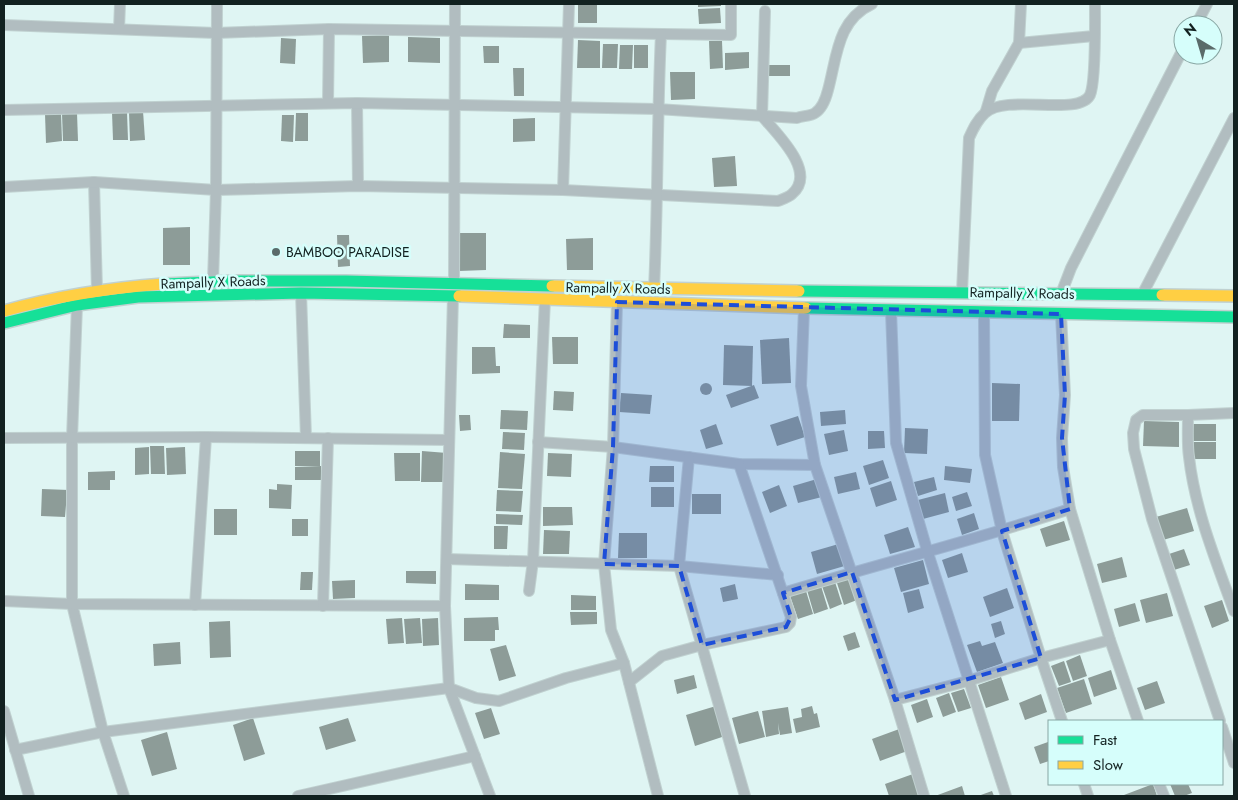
<svg xmlns="http://www.w3.org/2000/svg" width="1238" height="800" font-family="Jost,sans-serif">
<style>
.building{fill:#8d9c98}
.lines{fill:none;stroke-linecap:round;stroke-linejoin:round}
.street-casing{stroke:#c0d1d0;stroke-width:12}
.fast-casing{stroke:#c0d1d0;stroke-width:14}
.slow-casing{stroke:#c0d1d0;stroke-width:14}
.street{stroke:#b1bdc0;stroke-width:10}
.fast{stroke:#16e098;stroke-width:11}
.slow{stroke:#ffcf43;stroke-width:11}
.marked{fill:#1d4ed8;fill-opacity:0.2;stroke:#1d4ed8;stroke-width:4;stroke-dasharray:10 6;stroke-linejoin:round}
.poi-dot{fill:#5a6b6a;stroke:#d6fefb;stroke-width:2}
.labels{text-anchor:middle;stroke-width:5;stroke-linejoin:round;paint-order:stroke}
.poi-label{font-size:14px;fill:#122120;stroke:#d6fefb;text-anchor:start}
.street-label{font-size:14px;fill:#122120;stroke:#d6fefb}
</style>
<rect width="100%" height="100%" fill="#dff5f3"/>
<g class="building">
<polygon points="698,4 721,4 721,6 698,7"/>
<rect x="578" y="5" width="19" height="18"/>
<polygon points="720,8 721,23 699,24 698,9"/>
<polygon points="389,35 389,62 363,63 362,36"/>
<polygon points="408,37 440,38 440,63 408,62"/>
<polygon points="281,38 296,39 295,64 280,63"/>
<polygon points="578,40 600,41 600,68 577,68"/>
<polygon points="709,41 722,41 723,68 710,69"/>
<polygon points="603,44 618,44 617,68 602,68"/>
<polygon points="620,45 633,45 632,69 619,69"/>
<rect x="634" y="45" width="14" height="23"/>
<polygon points="483,46 499,46 499,63 484,63"/>
<polygon points="749,52 749,68 725,70 725,53"/>
<polygon points="769,65 790,65 790,76 768,76"/>
<polygon points="513,68 524,68 524,96 514,96"/>
<polygon points="670,72 695,72 695,99 671,100"/>
<polygon points="143,111 145,140 130,141 129,112"/>
<polygon points="112,112 127,112 128,140 113,140"/>
<polygon points="61,113 62,141 46,143 45,114"/>
<polygon points="77,113 78,141 63,141 62,114"/>
<polygon points="296,113 308,113 308,141 295,141"/>
<polygon points="282,115 294,115 293,142 281,141"/>
<polygon points="535,118 535,141 513,142 513,119"/>
<polygon points="735,156 737,186 714,187 712,158"/>
<polygon points="190,227 190,265 163,265 163,228"/>
<polygon points="459,233 486,233 486,270 459,271"/>
<polygon points="337,235 349,235 350,266 338,267"/>
<polygon points="593,238 593,270 567,270 566,239"/>
<polygon points="504,324 530,325 530,338 503,338"/>
<polygon points="552,337 578,337 578,364 553,364"/>
<polygon points="789,338 791,383 762,384 760,340"/>
<polygon points="724,345 753,346 752,386 723,385"/>
<polygon points="472,347 495,347 496,366 500,366 500,373 472,374"/>
<circle cx="706" cy="389" r="6"/>
<polygon points="992,383 1020,384 1019,421 992,421"/>
<polygon points="754,385 759,398 731,408 726,395"/>
<polygon points="554,391 574,392 573,411 553,410"/>
<polygon points="621,393 652,395 650,414 619,412"/>
<polygon points="501,410 528,411 527,430 500,429"/>
<polygon points="845,410 846,424 821,426 820,412"/>
<polygon points="459,415 470,415 471,430 460,431"/>
<polygon points="798,416 805,437 777,446 770,425"/>
<polygon points="1144,421 1179,422 1179,447 1143,446"/>
<polygon points="716,424 723,444 706,449 700,430"/>
<polygon points="1193,424 1216,424 1216,441 1192,441"/>
<polygon points="905,428 928,429 927,454 904,453"/>
<polygon points="844,430 848,451 829,455 824,434"/>
<polygon points="868,431 884,431 885,448 868,449"/>
<polygon points="503,432 525,433 524,450 502,449"/>
<rect x="1193" y="442" width="23" height="17"/>
<polygon points="150,446 164,446 165,474 151,474"/>
<polygon points="149,447 149,474 135,475 135,448"/>
<polygon points="185,447 186,474 167,475 166,448"/>
<rect x="295" y="451" width="25" height="15"/>
<polygon points="422,451 447,453 445,482 421,482"/>
<polygon points="500,452 525,454 522,489 498,488"/>
<polygon points="394,453 420,453 420,481 395,481"/>
<polygon points="548,453 572,454 571,477 547,476"/>
<polygon points="883,460 889,478 869,485 863,466"/>
<polygon points="321,466 321,480 295,480 295,467"/>
<polygon points="650,466 674,466 674,482 649,482"/>
<polygon points="945,466 972,469 970,483 944,480"/>
<polygon points="115,471 115,480 110,480 110,490 88,490 88,472"/>
<polygon points="856,472 860,489 838,494 834,477"/>
<polygon points="934,477 937,490 918,496 914,482"/>
<polygon points="817,479 822,497 798,503 793,486"/>
<polygon points="891,481 897,500 876,507 870,488"/>
<polygon points="277,484 292,485 291,509 269,508 269,489 277,490"/>
<polygon points="779,485 787,506 770,513 762,492"/>
<rect x="651" y="487" width="23" height="20"/>
<polygon points="42,489 69,490 69,505 66,505 65,517 41,516"/>
<polygon points="497,490 523,491 521,512 496,511"/>
<polygon points="967,492 972,506 956,511 952,497"/>
<polygon points="945,493 949,512 923,519 918,500"/>
<rect x="692" y="494" width="29" height="20"/>
<polygon points="543,507 572,507 573,525 543,526"/>
<polygon points="1187,508 1194,531 1163,540 1156,517"/>
<rect x="214" y="509" width="23" height="26"/>
<polygon points="974,513 979,529 962,535 957,519"/>
<polygon points="496,514 523,515 522,525 496,524"/>
<rect x="292" y="519" width="16" height="17"/>
<polygon points="1064,521 1070,540 1046,547 1040,529"/>
<polygon points="494,526 508,526 507,549 494,549"/>
<polygon points="908,527 915,547 890,554 884,535"/>
<polygon points="544,530 570,531 569,554 543,554"/>
<polygon points="619,533 647,533 647,558 618,558"/>
<polygon points="842,543 848,565 817,574 811,552"/>
<polygon points="1184,549 1190,565 1174,570 1169,554"/>
<polygon points="962,553 968,572 948,578 942,560"/>
<polygon points="1122,557 1127,577 1102,583 1097,564"/>
<polygon points="923,560 929,584 901,592 894,568"/>
<polygon points="406,571 436,571 436,584 406,583"/>
<polygon points="301,572 313,572 312,590 300,590"/>
<polygon points="850,578 857,600 844,605 837,583"/>
<polygon points="355,580 355,598 333,599 332,581"/>
<polygon points="835,582 842,604 830,609 822,586"/>
<polygon points="465,584 499,585 499,600 465,600"/>
<polygon points="735,584 738,599 723,602 720,588"/>
<polygon points="821,586 828,609 814,614 807,590"/>
<polygon points="1007,588 1014,608 990,617 983,597"/>
<polygon points="919,589 924,608 908,613 903,593"/>
<polygon points="806,591 813,614 798,619 790,596"/>
<polygon points="1167,593 1173,616 1146,623 1140,600"/>
<polygon points="571,595 596,596 596,610 571,610"/>
<polygon points="1222,600 1229,621 1212,628 1204,606"/>
<polygon points="1135,603 1140,621 1119,627 1114,609"/>
<polygon points="570,612 597,612 597,624 571,625"/>
<polygon points="498,617 499,630 495,630 495,641 464,641 464,618"/>
<polygon points="402,618 404,643 388,644 386,619"/>
<polygon points="420,618 422,643 406,644 404,619"/>
<polygon points="438,618 439,645 423,646 422,619"/>
<polygon points="230,621 231,657 210,658 209,622"/>
<polygon points="1001,621 1005,634 995,638 991,624"/>
<polygon points="855,632 860,647 848,651 843,636"/>
<polygon points="980,641 982,646 995,642 1003,663 977,672 967,645"/>
<polygon points="180,642 181,664 154,666 153,644"/>
<polygon points="506,645 516,676 499,681 490,649"/>
<polygon points="1080,655 1087,676 1073,681 1066,661"/>
<polygon points="1064,661 1071,682 1059,686 1051,666"/>
<polygon points="1111,670 1117,689 1094,697 1088,678"/>
<polygon points="694,675 697,688 677,694 674,680"/>
<polygon points="1001,677 1009,700 986,708 978,685"/>
<polygon points="1084,679 1092,704 1066,713 1057,688"/>
<polygon points="1157,681 1165,703 1145,710 1137,688"/>
<polygon points="964,689 971,708 958,712 951,693"/>
<polygon points="949,693 956,712 943,717 936,698"/>
<polygon points="1041,694 1047,712 1025,720 1019,703"/>
<polygon points="927,699 933,717 917,723 911,705"/>
<polygon points="716,706 725,736 695,746 686,715"/>
<polygon points="812,706 814,714 817,713 820,727 796,733 793,719 802,717 801,709"/>
<polygon points="788,707 792,733 780,735 778,723 779,734 766,737 762,711"/>
<polygon points="491,708 500,734 484,739 475,713"/>
<polygon points="758,711 765,737 739,744 732,718"/>
<polygon points="253,718 265,754 244,761 233,725"/>
<polygon points="348,718 356,741 326,750 319,727"/>
<polygon points="902,728 910,750 880,761 872,739"/>
<polygon points="167,732 177,769 152,776 141,740"/>
<polygon points="1048,742 1049,761 1040,764 1034,747"/>
<polygon points="913,774 921,796 889,796 885,784"/>
<polygon points="1153,784 1157,796 1125,796 1124,795"/>
<polygon points="1170,784 1188,784 1192,793 1184,796 1175,796"/>
<polygon points="962,786 965,796 935,796"/>
<polygon points="992,791 994,796 978,796"/>
</g>
<g class="lines">
<defs>
<g id="street">
<polyline points="4,25 216,33 329,29 731,35 731,4"/>
<polyline points="1196,25 1207,4"/>
<polyline points="119,29 120,4"/>
<polyline points="1019,43 1094,36"/>
<polyline points="328,103 329,29"/>
<polyline points="357,103 358,186"/>
<path d="M 4,110 L 357,103 L 657,109 L 797,118 C 802,116 811,116 815,113 C 823,108 826,98 828,90 C 837,57 837,20 872,4"/>
<polyline points="986,111 992,91 1019,43 1021,4"/>
<polyline points="94,182 97,290"/>
<path d="M 4,187 L 94,182 L 216,190 L 358,186 L 563,190 L 778,201 C 783,199 789,197 792,194 C 818,172 776,133 762,116 L 765,11"/>
<polyline points="563,190 569,4"/>
<polyline points="213,281 216,190 217,4"/>
<polyline points="454,284 455,4"/>
<path d="M 654,289 C 658,204 657,119 661,34"/>
<path d="M 962,292 L 969,138 C 973,129 977,120 985,113 C 1007,93 1079,117 1090,95 C 1096,82 1095,21 1095,4"/>
<polyline points="301,293 306,438"/>
<polyline points="1061,294 1071,268 1183,49"/>
<polyline points="1142,295 1234,118"/>
<polyline points="453,296 445,606 449,688 490,796"/>
<polyline points="617,302 613,447 604,564 611,630 624,663 658,796"/>
<polyline points="77,305 72,438 72,604 103,732 124,796"/>
<polyline points="804,309 801,386 815,465 895,700 924,796"/>
<polyline points="891,311 896,443 927,550 1006,796"/>
<polyline points="984,312 985,455 1002,531 1041,658 1062,721"/>
<polyline points="1061,314 1065,395 1062,438 1063,467 1070,509 1110,640 1138,721"/>
<path d="M 1188,415 C 1188,429 1187,444 1189,457 C 1195,510 1216,561 1234,611"/>
<polyline points="4,438 206,437 449,440"/>
<polyline points="538,442 613,447 739,464 815,465"/>
<polyline points="689,457 679,566 745,796"/>
<polyline points="447,559 679,566 778,575"/>
<polyline points="529,591 533,561 545,299"/>
<path d="M 783,593 C 879,564 975,540 1070,509"/>
<polyline points="4,601 72,604 445,606"/>
<polyline points="195,605 206,437"/>
<polyline points="323,606 328,438"/>
<polyline points="629,682 662,656 702,645 786,627 790,623 791,617 739,464"/>
<polyline points="895,700 968,681 1041,658 1110,640"/>
<polyline points="4,711 29,796"/>
<polyline points="1220,721 1152,519 1134,449 1133,433 1136,420 1143,415 1188,415 1234,413"/>
<polyline points="1222,727 1234,763"/>
<polyline points="15,750 103,732 449,688 476,698 499,701 566,678 624,663"/>
<polyline points="1084,784 1088,796"/>
<polyline points="1159,784 1164,796"/>
<polyline points="298,796 475,756"/>
</g>
<g id="fast">
<polyline points="164,284 234,281 346,281 552,286"/>
<polyline points="799,291 1162,295"/>
<polyline points="806,308 1234,317"/>
<polyline points="4,323 77,305 138,297 301,293 459,296"/>
</g>
<g id="slow">
<polyline points="552,286 799,291"/>
<polyline points="1162,295 1234,296"/>
<polyline points="459,296 806,308"/>
<path d="M 4,311 C 57,296 109,288 164,284"/>
</g>
</defs>
<use href="#street" class="street-casing"/>
<use href="#fast" class="fast-casing"/>
<use href="#slow" class="slow-casing"/>
<use href="#street" class="street"/>
<use href="#fast" class="fast"/>
<use href="#slow" class="slow"/>
</g>
<path class="marked" d="M 617,302 L 1061,314 L 1065,395 L 1062,438 L 1070,509 L 1002,531 L 1041,658 L 895,700 L 852,572 L 783,593 L 791,617 L 786,627 L 702,645 L 679,566 L 604,564 L 613,447 Z"/>
<circle class="poi-dot" cx="276" cy="252" r="5"/>
<g class="labels">
<g class="poi-label">
<text x="286" y="257">BAMBOO PARADISE</text>
</g>
<g class="street-label">
<text transform="translate(213 282) rotate(-2)" y="5">Rampally X Roads</text>
<text transform="translate(618 288) rotate(1)" y="5">Rampally X Roads</text>
<text transform="translate(1022 293) rotate(1)" y="5">Rampally X Roads</text>
</g>
</g>
<rect width="1238" height="800" fill="none" stroke="#122120" stroke-width="10"/>
<rect x="1048" y="720" width="175" height="65" fill="#d6fefb" stroke="#88a6a3"/>
<rect x="1058" y="736" width="25" height="8" fill="#16e098" stroke="#88a6a3"/>
<text x="1093" y="745" font-size="15" fill="#122120">Fast</text>
<rect x="1058" y="761" width="25" height="8" fill="#ffcf43" stroke="#88a6a3"/>
<text x="1093" y="770" font-size="15" fill="#122120">Slow</text>
<g transform="translate(1198 40) rotate(322)"><circle r="24" fill="#d6fefb" stroke="#88a6a3"/>
<path d="M0-4L9 19L0 12L-9 19Z" fill="#5a6b6a"/>
<text y="-8" font-size="14" font-weight="bold" text-anchor="middle" fill="#122120">N</text>
</g>
</svg>
